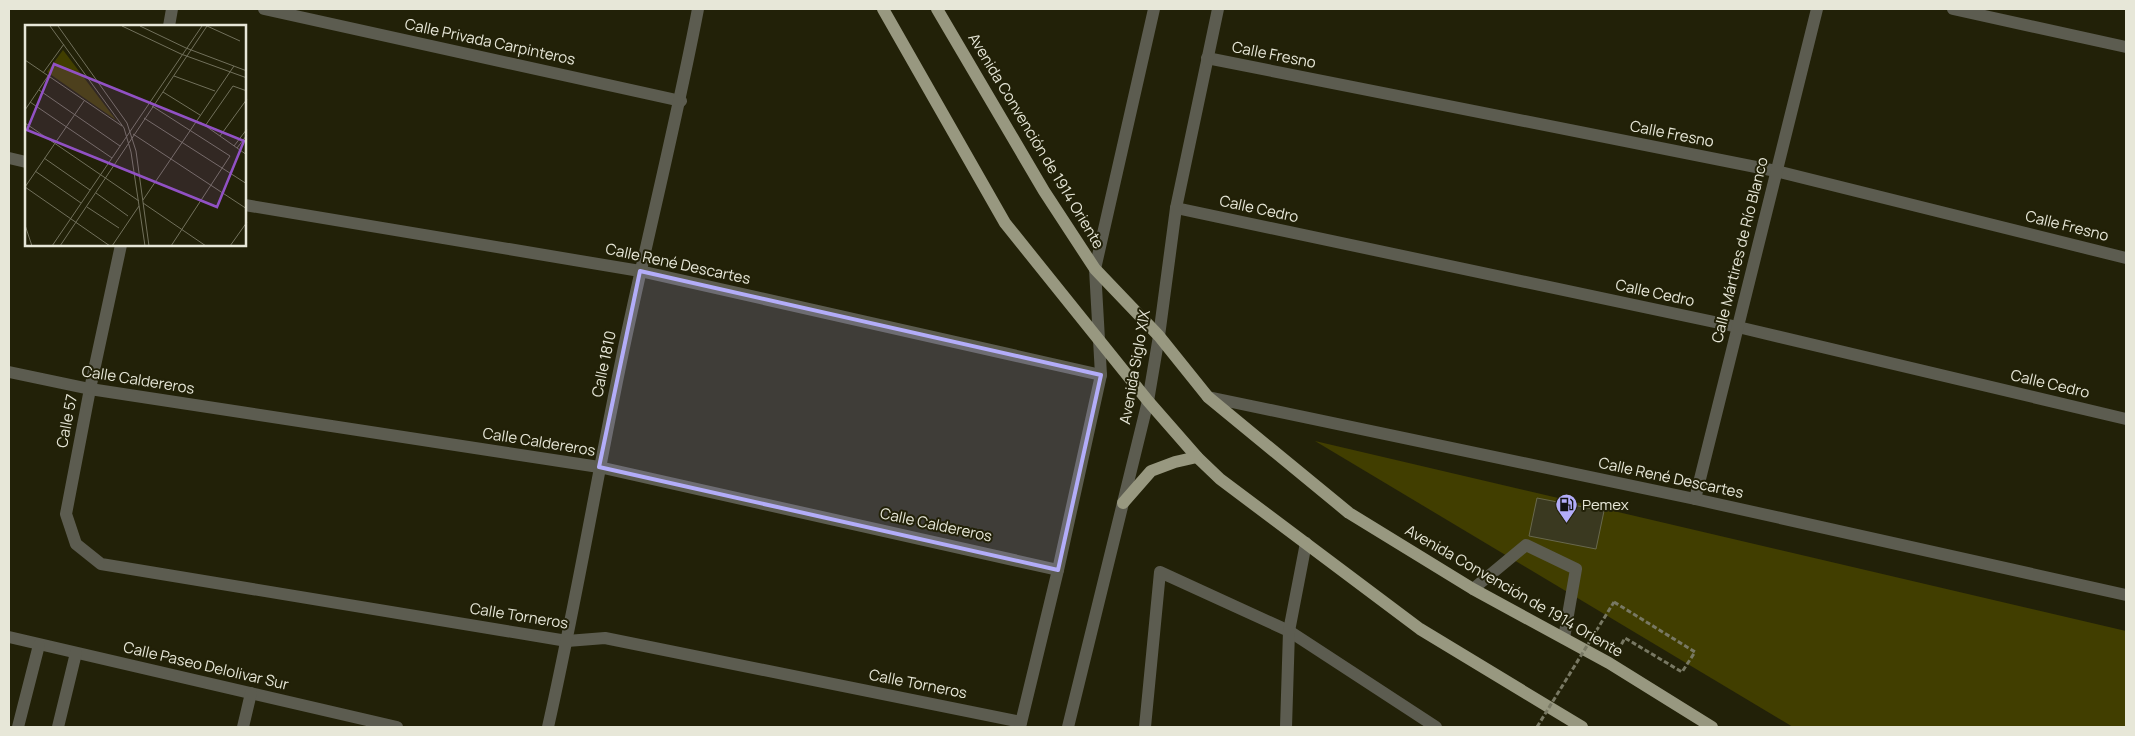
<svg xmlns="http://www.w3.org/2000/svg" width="2135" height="736" font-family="Manrope,sans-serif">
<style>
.green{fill:#413e00}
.building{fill:#3a3920;stroke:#68684d}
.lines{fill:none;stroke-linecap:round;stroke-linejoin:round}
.path{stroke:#787863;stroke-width:3;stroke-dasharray:5 2.5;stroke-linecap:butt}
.service{stroke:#5c5c50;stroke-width:12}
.minor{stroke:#5c5c50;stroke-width:12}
.primary{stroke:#989880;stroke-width:12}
.path-bridge{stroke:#787863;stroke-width:3;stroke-dasharray:5 2.5;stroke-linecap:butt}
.marked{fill:#b3adf9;fill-opacity:0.2;stroke:#b3adf9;stroke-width:4;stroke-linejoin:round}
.labels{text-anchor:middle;stroke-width:4;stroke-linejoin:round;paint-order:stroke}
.street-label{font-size:15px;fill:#e7e7d8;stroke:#222108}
.poi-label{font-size:15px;fill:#e7e7d8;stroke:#222108;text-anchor:start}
.inset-road{fill:none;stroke:#71705b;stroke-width:1}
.view{fill:#9151c4;fill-opacity:0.15;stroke:#9151c4;stroke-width:2.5}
.inset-edge{fill:none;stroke:#e7e7d8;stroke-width:2.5}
</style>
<rect width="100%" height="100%" fill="#222108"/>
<polygon class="green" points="1315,441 2126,631 2126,727 1793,727"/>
<polygon class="building" points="1537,498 1604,511 1596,549 1529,536"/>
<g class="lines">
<polyline class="path" points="1614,602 1695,652 1682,672 1625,638 1621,645"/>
<g class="service">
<polyline points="264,9 681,101"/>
<polyline points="1473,589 1526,545 1576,569 1564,638"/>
<polyline points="1145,727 1160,572 1289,631 1436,727"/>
<polyline points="1286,727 1289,631 1306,543"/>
</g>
<g class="minor">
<polyline points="1953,9 2126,47"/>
<polyline points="169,26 172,9"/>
<polyline points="1207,58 1776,171 2126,258"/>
<polyline points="9,158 26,162"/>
<polyline points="245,205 640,271 1101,375"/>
<polyline points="1176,208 1738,327 2126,419"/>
<polyline points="121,245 90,389 66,514 76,544 101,564 567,641 605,638 1021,722"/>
<polyline points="9,372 90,389 599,467 1058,570"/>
<polyline points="1208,397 1695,499 2126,595"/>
<polyline points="1695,499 1817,9"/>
<polyline points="9,637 397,727"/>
<polyline points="18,727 39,645"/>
<polyline points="58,727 76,653"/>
<polyline points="243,727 251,693"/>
<path d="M 548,727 C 576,603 597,477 623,352 C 647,238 676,124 698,9"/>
<polyline points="1020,727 1058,570 1101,375 1095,269 1154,9"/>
<polyline points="1068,727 1148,401 1159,336 1176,208 1218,9"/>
</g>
<g class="primary">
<polyline points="883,9 1005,223 1148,401 1197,457 1220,479 1420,629 1582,727"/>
<polyline points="937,9 1044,191 1095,269 1159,336 1208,397 1349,513 1473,589 1609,663 1712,727"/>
<polyline points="1123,503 1151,471 1175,462 1197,457"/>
</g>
<polyline class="path-bridge" points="1537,727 1614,602"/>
</g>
<path class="marked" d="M 640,271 L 1101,375 L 1058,570 L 599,467 Z"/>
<defs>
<symbol id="fuel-pin" viewBox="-11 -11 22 30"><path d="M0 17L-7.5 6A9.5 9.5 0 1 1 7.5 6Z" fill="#b3adf9" stroke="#222108"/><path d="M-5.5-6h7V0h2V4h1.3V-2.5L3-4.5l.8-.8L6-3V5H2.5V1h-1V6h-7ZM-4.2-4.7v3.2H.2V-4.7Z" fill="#111"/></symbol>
</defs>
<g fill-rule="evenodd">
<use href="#fuel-pin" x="1554" y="492" width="25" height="34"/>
</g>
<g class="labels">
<g class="street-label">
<text transform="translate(490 42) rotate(12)" y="5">Calle Privada Carpinteros</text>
<text transform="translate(1274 55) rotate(11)" y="5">Calle Fresno</text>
<text transform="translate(1672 134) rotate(11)" y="5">Calle Fresno</text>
<text transform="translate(1036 141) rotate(59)" y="5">Avenida Convención de 1914 Oriente</text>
<text transform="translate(1259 209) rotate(12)" y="5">Calle Cedro</text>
<text transform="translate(2067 226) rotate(14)" y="5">Calle Fresno</text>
<text transform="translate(1740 250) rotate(-76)" y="5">Calle Mártires de Río Blanco</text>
<text transform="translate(678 264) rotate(12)" y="5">Calle René Descartes</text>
<text transform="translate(1655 293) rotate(12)" y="5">Calle Cedro</text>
<text transform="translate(604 364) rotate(-78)" y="5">Calle 1810</text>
<text transform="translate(1135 367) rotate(-80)" y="5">Avenida Siglo XIX</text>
<text transform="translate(138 380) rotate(9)" y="5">Calle Caldereros</text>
<text transform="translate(2050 384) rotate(13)" y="5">Calle Cedro</text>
<text transform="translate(67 421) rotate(-79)" y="5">Calle 57</text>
<text transform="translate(539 442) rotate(9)" y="5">Calle Caldereros</text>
<text transform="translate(1671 478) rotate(12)" y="5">Calle René Descartes</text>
<text transform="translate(936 525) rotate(12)" y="5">Calle Caldereros</text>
<text transform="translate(1514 591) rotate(30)" y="5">Avenida Convención de 1914 Oriente</text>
<text transform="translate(519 616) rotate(9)" y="5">Calle Torneros</text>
<text transform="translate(206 666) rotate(13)" y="5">Calle Paseo Delolivar Sur</text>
<text transform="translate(918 684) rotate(11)" y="5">Calle Torneros</text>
</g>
<g class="poi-label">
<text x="1582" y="510">Pemex</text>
</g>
</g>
<g transform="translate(25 25)">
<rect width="221" height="221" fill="#222108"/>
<path d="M 38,25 L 91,95 L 22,47 Z" fill="#413e00"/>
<path class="inset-road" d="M 25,1 L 99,103 L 106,127 L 120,221M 33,1 L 102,98 L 111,126 L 124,221M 97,1 L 156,29 L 222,53M 115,1 L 161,23 L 222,46M 182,1 L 215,16M 0,35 L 97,101M 18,48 L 39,19M 149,51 L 190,66M 14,65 L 95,121M 138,67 L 175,90M 5,77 L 87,133M 127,81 L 205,131 L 146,221M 0,85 L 23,51M 119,93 L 222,159M 175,97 L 222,130M 0,98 L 114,176M 180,101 L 208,61 L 222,66M 108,109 L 222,184M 195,111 L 222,74M 209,121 L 222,104M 212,123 L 222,110M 19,133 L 65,165M 10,146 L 56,178M 0,162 L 59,76M 0,162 L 85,221M 71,168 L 103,191M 118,175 L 209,41M 118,178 L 181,221M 62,182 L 94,203M 0,200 L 7,221M 27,221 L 177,1M 35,221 L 182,1M 87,221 L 114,181M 205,221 L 222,197"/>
<path class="view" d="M 29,39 L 219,116 L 192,182 L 2,105 Z"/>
<rect width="221" height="221" class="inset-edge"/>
</g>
<rect width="2135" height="736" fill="none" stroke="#e7e7d8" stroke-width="20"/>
</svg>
